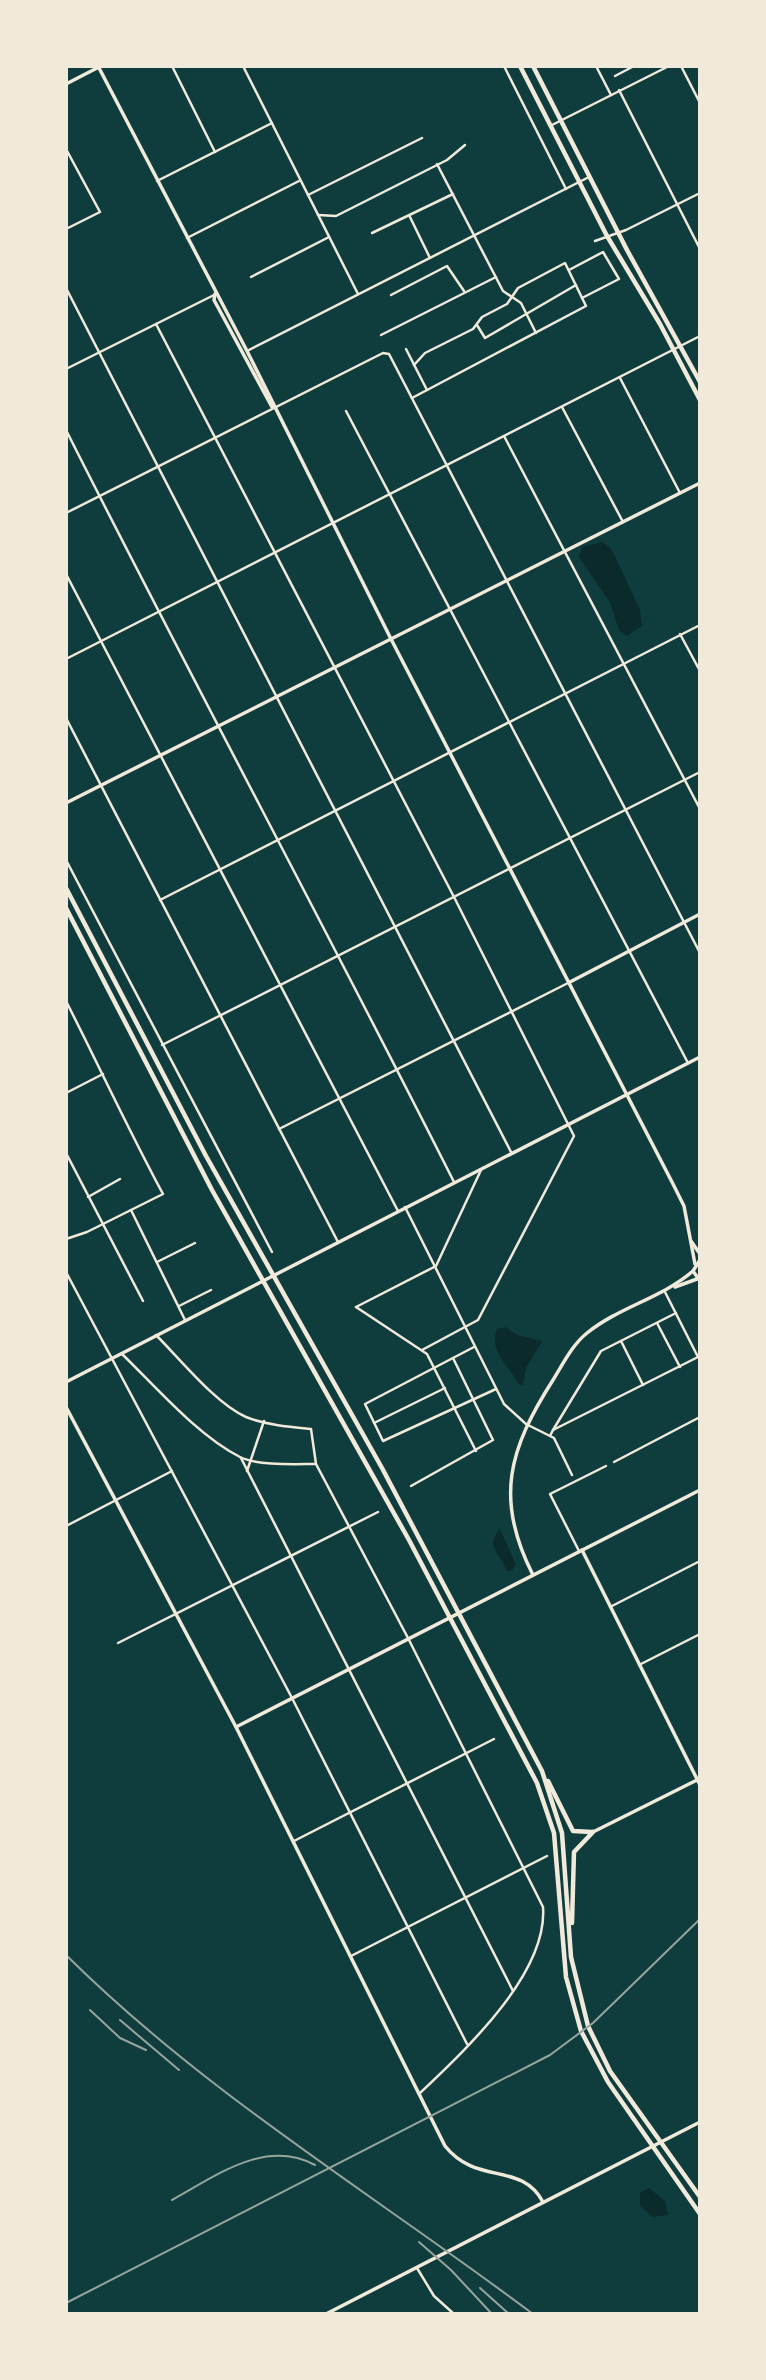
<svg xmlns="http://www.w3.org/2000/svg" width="766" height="2380" font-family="'Noto Serif',serif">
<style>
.water{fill:#0a2a2b}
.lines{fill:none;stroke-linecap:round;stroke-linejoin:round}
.minor{stroke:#f1e9da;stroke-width:2.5}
.tertiary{stroke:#f1e9da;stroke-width:3.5}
.primary{stroke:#f1e9da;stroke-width:4.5}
.rail{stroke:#97a49c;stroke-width:2}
</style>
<rect width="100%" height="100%" fill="#0f3d3e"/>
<g class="water">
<polygon points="602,542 611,548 640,610 642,626 627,636 619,630 610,603 579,557 582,547"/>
<path d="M 505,1327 L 517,1335 L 542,1341 L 526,1368 L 523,1385 L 518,1384 C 510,1365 488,1353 497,1329 Z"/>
<path d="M 500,1529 L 516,1565 L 511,1571 L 507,1571 C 501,1554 484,1546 500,1529 Z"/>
<polygon points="649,2188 665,2201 668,2215 652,2217 640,2205 640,2193"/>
</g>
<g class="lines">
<g class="minor">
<polyline points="172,66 215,152"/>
<polyline points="243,66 358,294"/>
<polyline points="504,66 566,189"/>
<polyline points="596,66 611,95"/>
<polyline points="681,66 700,103"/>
<polyline points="615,76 634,66"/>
<polyline points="619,90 700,249"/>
<polyline points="550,126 669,66"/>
<polyline points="66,149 100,212 66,229"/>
<polyline points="437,164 503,291 521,303 536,333"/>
<polyline points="157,181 272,123"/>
<polyline points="308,195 422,138"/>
<polyline points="318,215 336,216 447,160 465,145"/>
<polyline points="410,217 430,258"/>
<polyline points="372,233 453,194"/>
<polyline points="187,238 299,181"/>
<polyline points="595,241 626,230 700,193"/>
<polyline points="569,270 603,252 619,279 582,298"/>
<polyline points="251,277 329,237"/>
<polyline points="66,288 511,1152"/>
<polyline points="391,295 447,266 464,291"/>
<polyline points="156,324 454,897 574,1136 478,1320 422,1350"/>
<polyline points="477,325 485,338 576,285"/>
<polyline points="381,335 496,277"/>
<polyline points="406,349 427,390"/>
<polyline points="247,351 589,177"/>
<polyline points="66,369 214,295"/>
<polyline points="620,378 680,493"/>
<polyline points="412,398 586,306 565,263 518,288 507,304 482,317 473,329 425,353 414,365"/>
<polyline points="562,407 623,522"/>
<polyline points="346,411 688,1063"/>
<path d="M 66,430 C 193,682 327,930 454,1182"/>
<polyline points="504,436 700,809"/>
<polyline points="66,513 383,353 389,354 700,953"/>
<polyline points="66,574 398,1211"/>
<polyline points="680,634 700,671"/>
<polyline points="66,659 700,336"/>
<polyline points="66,718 338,1242"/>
<polyline points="66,860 272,1252"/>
<polyline points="160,900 700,625"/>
<path d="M 66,1001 C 99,1066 129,1131 163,1194 L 87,1232 L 66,1239"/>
<polyline points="162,1045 700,772"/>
<polyline points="66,1093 103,1074"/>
<polyline points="279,1129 570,982"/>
<polyline points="66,1153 143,1301"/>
<polyline points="88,1197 120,1179"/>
<polyline points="405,1207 504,1404 526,1424 554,1438 572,1475"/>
<polyline points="131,1210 185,1320"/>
<polyline points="157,1262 195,1243"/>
<polyline points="66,1272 292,1698 467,2044"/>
<polyline points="665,1292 698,1357"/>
<polyline points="179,1306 211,1290"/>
<polyline points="356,1307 436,1266 481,1170"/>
<polyline points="356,1307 427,1354 476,1451"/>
<polyline points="657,1323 680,1367"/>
<path d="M 156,1335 C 180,1359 216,1404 246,1417 C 266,1425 290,1427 311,1429 L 316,1464 L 408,1638 L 543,1907 C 548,1974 464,2051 419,2094"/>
<polyline points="621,1341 643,1385"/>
<polyline points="474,1347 365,1404 383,1441 496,1389"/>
<path d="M 122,1354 C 156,1387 198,1436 240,1457 C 258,1466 296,1464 316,1464"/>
<polyline points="374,1423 445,1388"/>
<polyline points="553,1430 601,1351 676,1313"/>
<polyline points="550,1436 553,1430 700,1356"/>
<polyline points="241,1458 513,1991"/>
<polyline points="614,1462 700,1417"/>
<polyline points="247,1471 264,1421"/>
<polyline points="411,1486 493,1440 453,1358"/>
<polyline points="66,1526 172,1471"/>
<polyline points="579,1551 550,1494 606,1466"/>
<polyline points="610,1607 700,1561"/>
<polyline points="118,1643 378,1512"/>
<polyline points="639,1665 700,1634"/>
<polyline points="294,1841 494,1739"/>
<polyline points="351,1956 547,1856"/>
<polyline points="417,2268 434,2296 454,2314"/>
</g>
<g class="tertiary">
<polyline points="98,66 247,351 391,639 672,1182 684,1206 695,1264"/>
<polyline points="66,84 99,67"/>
<polyline points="215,294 214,300 272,407"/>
<polyline points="66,803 700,483"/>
<polyline points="570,982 700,914"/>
<polyline points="691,1241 700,1254"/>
<polyline points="700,1260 693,1271 700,1281"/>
<polyline points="675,1287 697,1279"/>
<polyline points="66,1382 700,1057"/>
<path d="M 66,1407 L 236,1727 L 445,2146 C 477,2186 521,2161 543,2202"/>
<polyline points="582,1550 700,1785"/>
<path d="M 533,1575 C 494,1499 509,1449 553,1380 C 563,1364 572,1345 587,1333 C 619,1307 662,1298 693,1271"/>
<polyline points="236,1727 700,1490"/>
<polyline points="593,1832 697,1780"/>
<polyline points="326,2314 700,2122"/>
</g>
<g class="primary">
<polyline points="520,66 607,236 660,324 700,400"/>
<polyline points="533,66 627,250 700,382"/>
<polyline points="66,888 206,1156 382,1468 542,1771 562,1833 571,1957 588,2026 610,2071 700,2197"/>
<polyline points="66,908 212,1190 409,1540 537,1783 554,1833 566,1977 581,2031 608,2082 700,2214"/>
<polyline points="548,1781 573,1831 592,1832"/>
<polyline points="572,1923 574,1852 593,1832"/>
</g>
<g class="rail">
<path d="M 66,1955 C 206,2094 376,2196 533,2314"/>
<polyline points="90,2010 120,2038 146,2050"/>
<polyline points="120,2020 179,2070"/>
<path d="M 172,2200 C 216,2176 265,2138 315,2165"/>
<polyline points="419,2242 451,2270 492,2314"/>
<polyline points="480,2288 509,2314"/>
<polyline points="66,2303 550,2055 593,2023 700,1919"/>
</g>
</g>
<rect width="766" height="2380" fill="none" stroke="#f1e9da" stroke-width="136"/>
</svg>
